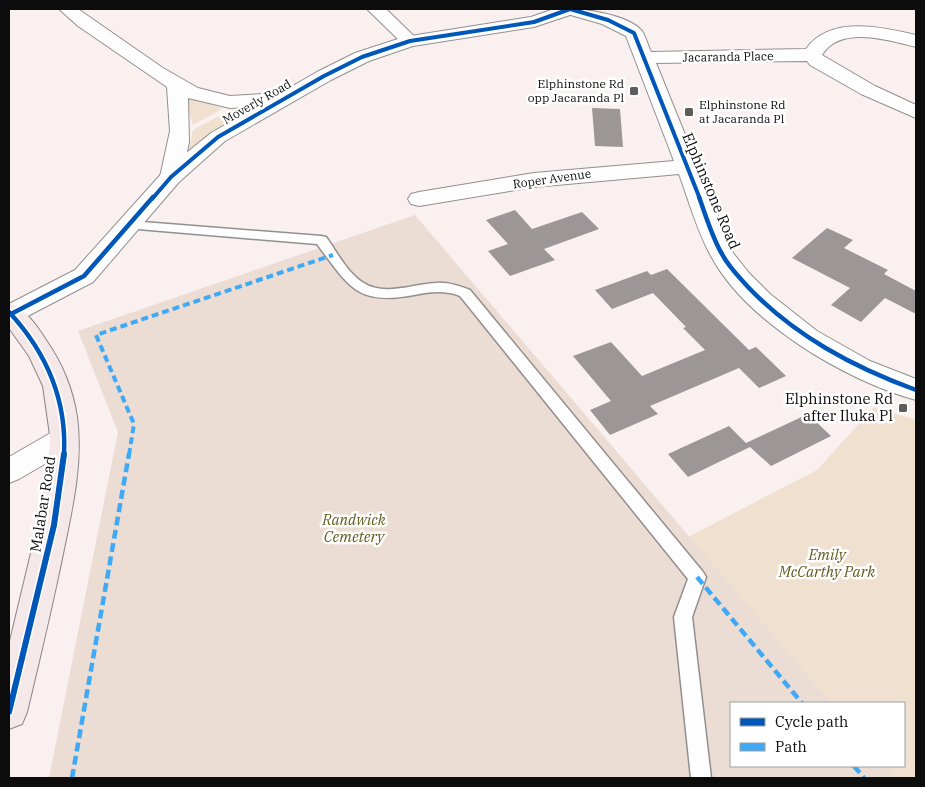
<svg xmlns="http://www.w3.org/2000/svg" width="925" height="787" font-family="'IBM Plex Serif',serif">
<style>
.green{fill:#f0e0d0}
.cemetery{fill:#ebdcd4}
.building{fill:#9c9697}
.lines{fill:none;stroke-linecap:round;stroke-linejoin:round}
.service-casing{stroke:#938f8f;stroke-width:3}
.minor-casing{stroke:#938f8f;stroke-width:2}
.tertiary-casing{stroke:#938f8f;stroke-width:2}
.secondary-casing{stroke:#8a8585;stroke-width:2}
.service{fill:#fefdfd;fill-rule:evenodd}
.minor{fill:#fefdfd;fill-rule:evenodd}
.tertiary{fill:#fefdfd;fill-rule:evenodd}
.secondary{fill:#f5e8e8;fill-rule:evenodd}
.quiet-far1{stroke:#3fa9f5;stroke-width:4;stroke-dasharray:7 4;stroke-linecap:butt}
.quiet{stroke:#3fa9f5;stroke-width:4.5;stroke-dasharray:9 4.5;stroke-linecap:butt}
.cycleway-far2-casing{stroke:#fff;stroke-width:6}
.cycleway-far1-casing{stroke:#fff;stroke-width:8}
.cycleway-casing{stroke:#fff;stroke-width:9}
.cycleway-far2{stroke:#0057b8;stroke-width:4}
.cycleway-far1{stroke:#0057b8;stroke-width:4.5}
.cycleway{stroke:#0057b8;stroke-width:6}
.poi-dot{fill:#5f5c5c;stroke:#fff;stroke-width:2}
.labels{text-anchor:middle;stroke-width:5;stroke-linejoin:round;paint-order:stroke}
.far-street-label{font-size:12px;fill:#0c0c0c;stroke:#fff}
.far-poi-label{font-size:12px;fill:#0c0c0c;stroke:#fff;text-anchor:end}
.street-label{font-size:15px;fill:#0c0c0c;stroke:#fff}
.poi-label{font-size:15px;fill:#0c0c0c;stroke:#fff;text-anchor:end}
.park-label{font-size:15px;font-style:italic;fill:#625b1e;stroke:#fff}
</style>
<rect width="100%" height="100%" fill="#faf0f0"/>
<g class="green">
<polygon points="184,94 222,109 193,125"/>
<polygon points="230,110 251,110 220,128 188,153 193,130"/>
<polygon points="874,407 916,420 916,778 896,778 885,766 904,766 904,703 831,703 688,537 817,470"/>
</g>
<polygon class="cemetery" points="415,215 831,703 731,703 731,766 885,766 896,778 49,778 118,432 78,331"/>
<g class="building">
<polygon points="592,108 620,109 623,147 595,146"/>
<polygon points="515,210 532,229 582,212 599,229 544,249 555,260 510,276 488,251 508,244 486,220"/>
<polygon points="827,228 853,240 844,248 888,270 884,274 916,291 916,314 885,298 861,322 831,305 850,288 792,258"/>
<polygon points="667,269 749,350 756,347 786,376 759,388 739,368 650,406 658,414 610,435 590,410 611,401 573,356 611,342 642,376 705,350 683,328 686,327 653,293 612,309 595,290 647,271 651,275"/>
<polygon points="808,414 831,436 771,466 750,447 688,477 668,454 729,426 746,443"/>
</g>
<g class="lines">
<defs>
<path id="service" d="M 130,221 L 321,236 L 326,237 C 337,252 346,271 362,282 C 384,297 412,284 436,283 C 448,282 459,286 470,290 L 703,572 L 706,577 L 692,617 L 711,778 L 691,778 L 674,617 L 688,579 L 460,296 C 445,290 430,292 414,295 C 356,306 349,286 317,244 L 126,228 L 124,225 L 126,222 Z"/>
<g id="minor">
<polygon points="59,9 78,9 163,68 198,88 230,96 282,93 289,95 292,99 289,103 282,105 230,108 188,98 189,142 182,177 179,182 171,184 163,182 160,177 170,131 167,87 78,26"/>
<polygon points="367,9 386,9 419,41 416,45 404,45"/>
<path d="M 561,9 C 581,8 628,14 642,31 C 646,37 648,46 651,52 L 806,49 C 830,15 882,27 916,35 L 916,47 C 888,40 840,25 822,55 L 875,86 L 916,105 L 916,118 L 861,94 L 810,65 L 807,61 L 656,63 L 733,253 L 749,273 L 770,294 L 817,331 L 870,361 L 916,379 L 916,400 C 846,381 746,322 711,256 C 697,231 689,201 679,174 L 534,187 L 419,206 L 411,204 L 408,199 L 411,194 L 419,192 L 534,173 L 674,161 L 626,36 L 602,24 L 564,13 Z"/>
<polygon points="64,428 74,431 78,439 74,447 19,479 9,483 9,457 54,431"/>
</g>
<polygon id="tertiary" points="554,9 579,9 576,13 534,27 413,46 369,61 331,80 225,141 179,182 93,282 20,320 9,322 9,304 75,270 163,172 211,133 317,72 355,53 404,37 531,17"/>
<path id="secondary" d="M 9,303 C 25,308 37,326 46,340 C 62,363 73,389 77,417 C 83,461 73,506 64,549 C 53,603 40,658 27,712 L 22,724 L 9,729 L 9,645 L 42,507 L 48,471 L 50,435 L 43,386 L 29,356 L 9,328 Z"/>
</defs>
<use href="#service" class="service-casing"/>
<use href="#minor" class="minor-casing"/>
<use href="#tertiary" class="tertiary-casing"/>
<use href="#secondary" class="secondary-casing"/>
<use href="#service" class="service"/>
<use href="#minor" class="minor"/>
<use href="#tertiary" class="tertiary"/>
<use href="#secondary" class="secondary"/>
<polyline class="quiet-far1" points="129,455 134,424 96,335 333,255"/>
<g class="quiet">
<polyline points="697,577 802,703"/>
<polyline points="854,766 864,778"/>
<polyline points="72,778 129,454"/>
</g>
<defs>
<g id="cycleway-far2">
<polyline points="570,9 608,20 634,33 700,199"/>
<polyline points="152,199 171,177 218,137 324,76 362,57 410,41 534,22 570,9"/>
</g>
<g id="cycleway-far1">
<path d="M 699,197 C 706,216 712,237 722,254 C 728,266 739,277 748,287 C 795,336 853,367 916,390"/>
<path d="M 9,312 C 47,353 67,399 64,455"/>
<polyline points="11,314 84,276 153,197"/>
</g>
<polyline id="cycleway" points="9,712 54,525 64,454"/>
</defs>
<use href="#cycleway-far2" class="cycleway-far2-casing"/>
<use href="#cycleway-far1" class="cycleway-far1-casing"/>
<use href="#cycleway" class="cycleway-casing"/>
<use href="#cycleway-far2" class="cycleway-far2"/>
<use href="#cycleway-far1" class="cycleway-far1"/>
<use href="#cycleway" class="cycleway"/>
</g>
<g class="poi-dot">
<rect x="629" y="86" width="10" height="10" rx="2.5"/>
<rect x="684" y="107" width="10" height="10" rx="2.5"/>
<rect x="898" y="403" width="10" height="10" rx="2.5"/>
</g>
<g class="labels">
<g class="far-street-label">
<text transform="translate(728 57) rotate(-1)" y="4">Jacaranda Place</text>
<text transform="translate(257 102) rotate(-30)" y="4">Moverly Road</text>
<text transform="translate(552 179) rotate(-8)" y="4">Roper Avenue</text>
</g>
<g class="far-poi-label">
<text x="624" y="88">Elphinstone Rd<tspan x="624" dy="14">opp Jacaranda Pl</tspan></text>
<text x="699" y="109" text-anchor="start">Elphinstone Rd<tspan x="699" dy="14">at Jacaranda Pl</tspan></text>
</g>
<g class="street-label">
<text transform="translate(711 191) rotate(67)" y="5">Elphinstone Road</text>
<text transform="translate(43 504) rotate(-81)" y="5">Malabar Road</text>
</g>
<g class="poi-label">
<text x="893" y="404">Elphinstone Rd<tspan x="893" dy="17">after Iluka Pl</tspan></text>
</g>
<g class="park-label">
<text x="354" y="525">Randwick<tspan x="354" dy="17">Cemetery</tspan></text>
<text x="827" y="560">Emily<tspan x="827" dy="17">McCarthy Park</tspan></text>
</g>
</g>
<rect width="925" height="787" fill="none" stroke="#0c0c0c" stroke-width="20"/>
<rect x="730" y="702" width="175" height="65" fill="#ffffff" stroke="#9e9e9e"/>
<rect x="740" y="718" width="25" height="8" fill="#0057b8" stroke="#9e9e9e"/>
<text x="775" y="727" font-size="15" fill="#0c0c0c">Cycle path</text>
<rect x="740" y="743" width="25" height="8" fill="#3fa9f5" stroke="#9e9e9e"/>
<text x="775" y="752" font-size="15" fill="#0c0c0c">Path</text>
</svg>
